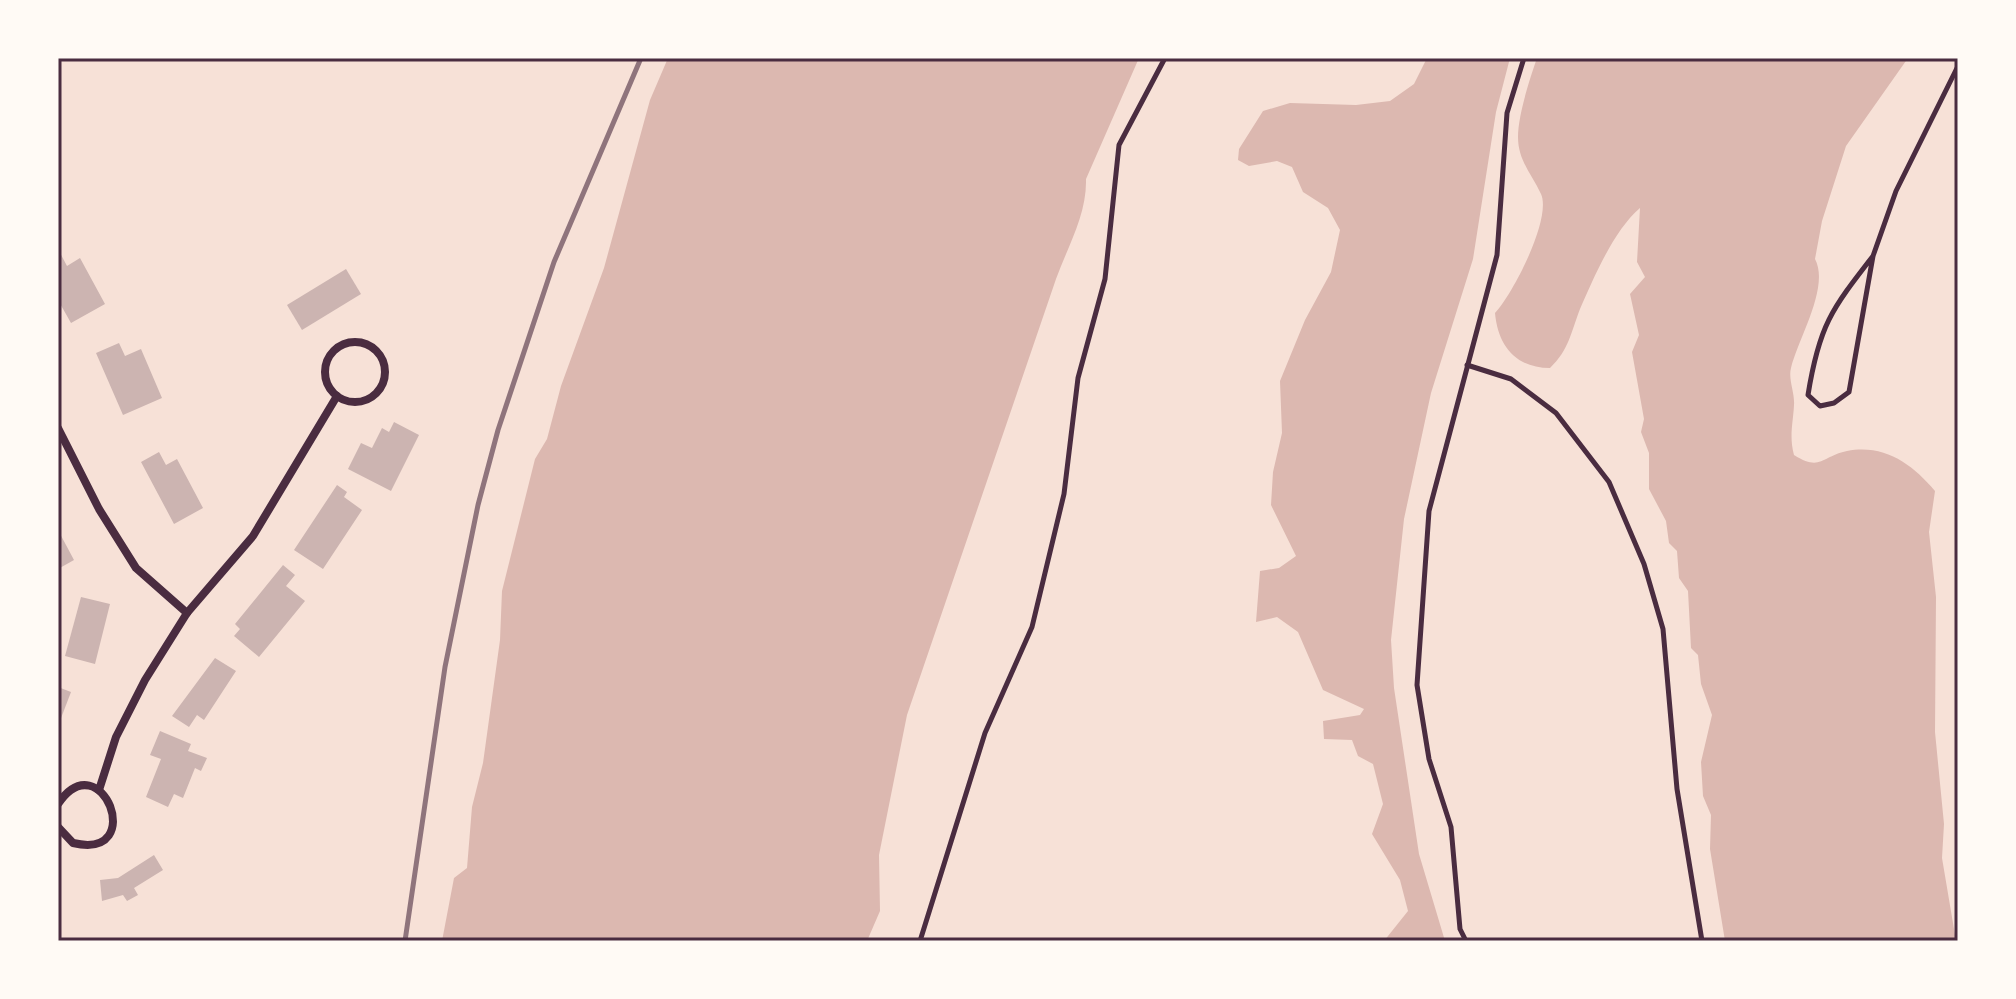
<svg xmlns="http://www.w3.org/2000/svg" width="2016" height="999" font-family="'Exo 2',sans-serif">
<style>
.water{fill:#dcb8b0}
.building{fill:#ccb4b1}
.lines{fill:none;stroke-linecap:round;stroke-linejoin:round}
.service{stroke:#4a2c40;stroke-width:5}
.minor{stroke:#4a2c40;stroke-width:8}
.rail{stroke:#8f747c;stroke-width:5}
.neatline{fill:none;stroke:#4a2c40;stroke-width:3}
</style>
<rect width="100%" height="100%" fill="#f7e1d7"/>
<g class="water">
<path d="M 668,58 L 1139,58 L 1086,179 C 1087,214 1068,246 1056,279 L 907,715 L 879,855 L 880,911 L 867,941 L 442,941 L 454,878 L 467,868 L 472,807 L 483,763 L 500,640 L 502,591 L 535,459 L 547,439 L 561,386 L 604,268 L 650,100 Z"/>
<polygon points="1427,58 1510,58 1496,112 1473,259 1431,393 1404,519 1391,640 1394,688 1419,854 1445,941 1384,941 1408,911 1400,880 1372,834 1383,804 1373,764 1358,756 1352,740 1324,739 1323,721 1360,715 1364,709 1323,690 1298,632 1277,617 1256,622 1260,571 1279,568 1296,556 1271,505 1273,472 1282,433 1280,381 1305,320 1331,272 1340,230 1328,208 1303,192 1292,167 1277,161 1249,166 1238,160 1239,149 1263,111 1290,103 1356,105 1390,101 1414,84"/>
<path d="M 1537,58 L 1908,58 L 1846,146 L 1822,221 L 1815,259 C 1830,287 1798,339 1791,368 C 1788,379 1795,393 1794,405 C 1793,424 1789,436 1794,455 C 1821,472 1822,456 1847,451 C 1885,444 1912,464 1935,491 L 1929,532 L 1936,597 L 1935,732 L 1944,824 L 1942,858 L 1956,941 L 1725,941 L 1710,849 L 1711,815 L 1703,796 L 1701,762 L 1712,715 L 1701,684 L 1698,655 L 1691,648 L 1688,591 L 1679,578 L 1677,551 L 1669,543 L 1666,521 L 1649,489 L 1649,453 L 1641,432 L 1644,419 L 1632,352 L 1639,335 L 1630,294 L 1645,277 L 1637,262 L 1640,208 C 1614,230 1594,277 1580,309 C 1571,332 1569,350 1550,368 C 1516,368 1498,346 1495,313 C 1513,294 1552,218 1541,194 C 1532,174 1518,161 1518,137 C 1518,115 1530,78 1537,58 Z"/>
</g>
<g class="building">
<polygon points="58,249 67,266 80,258 105,304 71,323 58,300"/>
<polygon points="346,269 361,294 302,330 287,305"/>
<polygon points="119,343 125,356 141,349 162,398 123,415 96,353"/>
<polygon points="394,422 419,435 391,491 348,469 361,443 372,448 382,428 389,432"/>
<polygon points="159,452 166,465 177,459 203,508 174,524 141,462"/>
<polygon points="337,485 347,492 344,497 362,510 323,569 294,550"/>
<polygon points="58,530 74,560 58,569"/>
<polygon points="283,565 295,575 286,586 305,601 259,657 234,636 240,629 235,624"/>
<polygon points="81,597 110,604 95,664 65,656"/>
<polygon points="215,658 236,671 204,720 197,715 189,727 172,716"/>
<polygon points="58,687 71,692 58,726"/>
<polygon points="160,731 191,744 188,751 207,758 201,771 195,768 183,798 174,794 168,807 146,797 161,759 150,755"/>
<polygon points="154,855 163,870 134,888 138,895 127,901 123,895 102,901 100,880 118,878"/>
</g>
<g class="lines">
<g class="service">
<path d="M 1873,256 C 1831,310 1819,326 1808,395 L 1820,406 L 1834,403 L 1849,392 L 1873,256 L 1896,191 L 1958,66"/>
<polyline points="1467,365 1511,379 1556,413 1609,482 1644,564 1663,629 1677,789 1702,941"/>
<polyline points="920,941 985,733 1032,627 1064,494 1078,378 1105,279 1119,145 1165,58"/>
<polyline points="1466,941 1460,929 1451,827 1429,759 1417,685 1429,511 1497,255 1507,113 1524,58"/>
</g>
<g class="minor">
<circle cx="355" cy="372" r="30"/>
<polyline points="58,428 99,509 136,568 187,613"/>
<polyline points="99,790 116,737 145,680 187,613 253,536 337,396"/>
<path d="M 58,804 C 101,740 149,861 73,843 L 58,827"/>
</g>
<polyline class="rail" points="405,941 445,667 478,505 498,430 554,262 641,58"/>
</g>
<rect width="2016" height="999" fill="none" stroke="#fffaf5" stroke-width="120"/>
<rect x="60" y="60" width="1896" height="879" class="neatline"/>
</svg>
